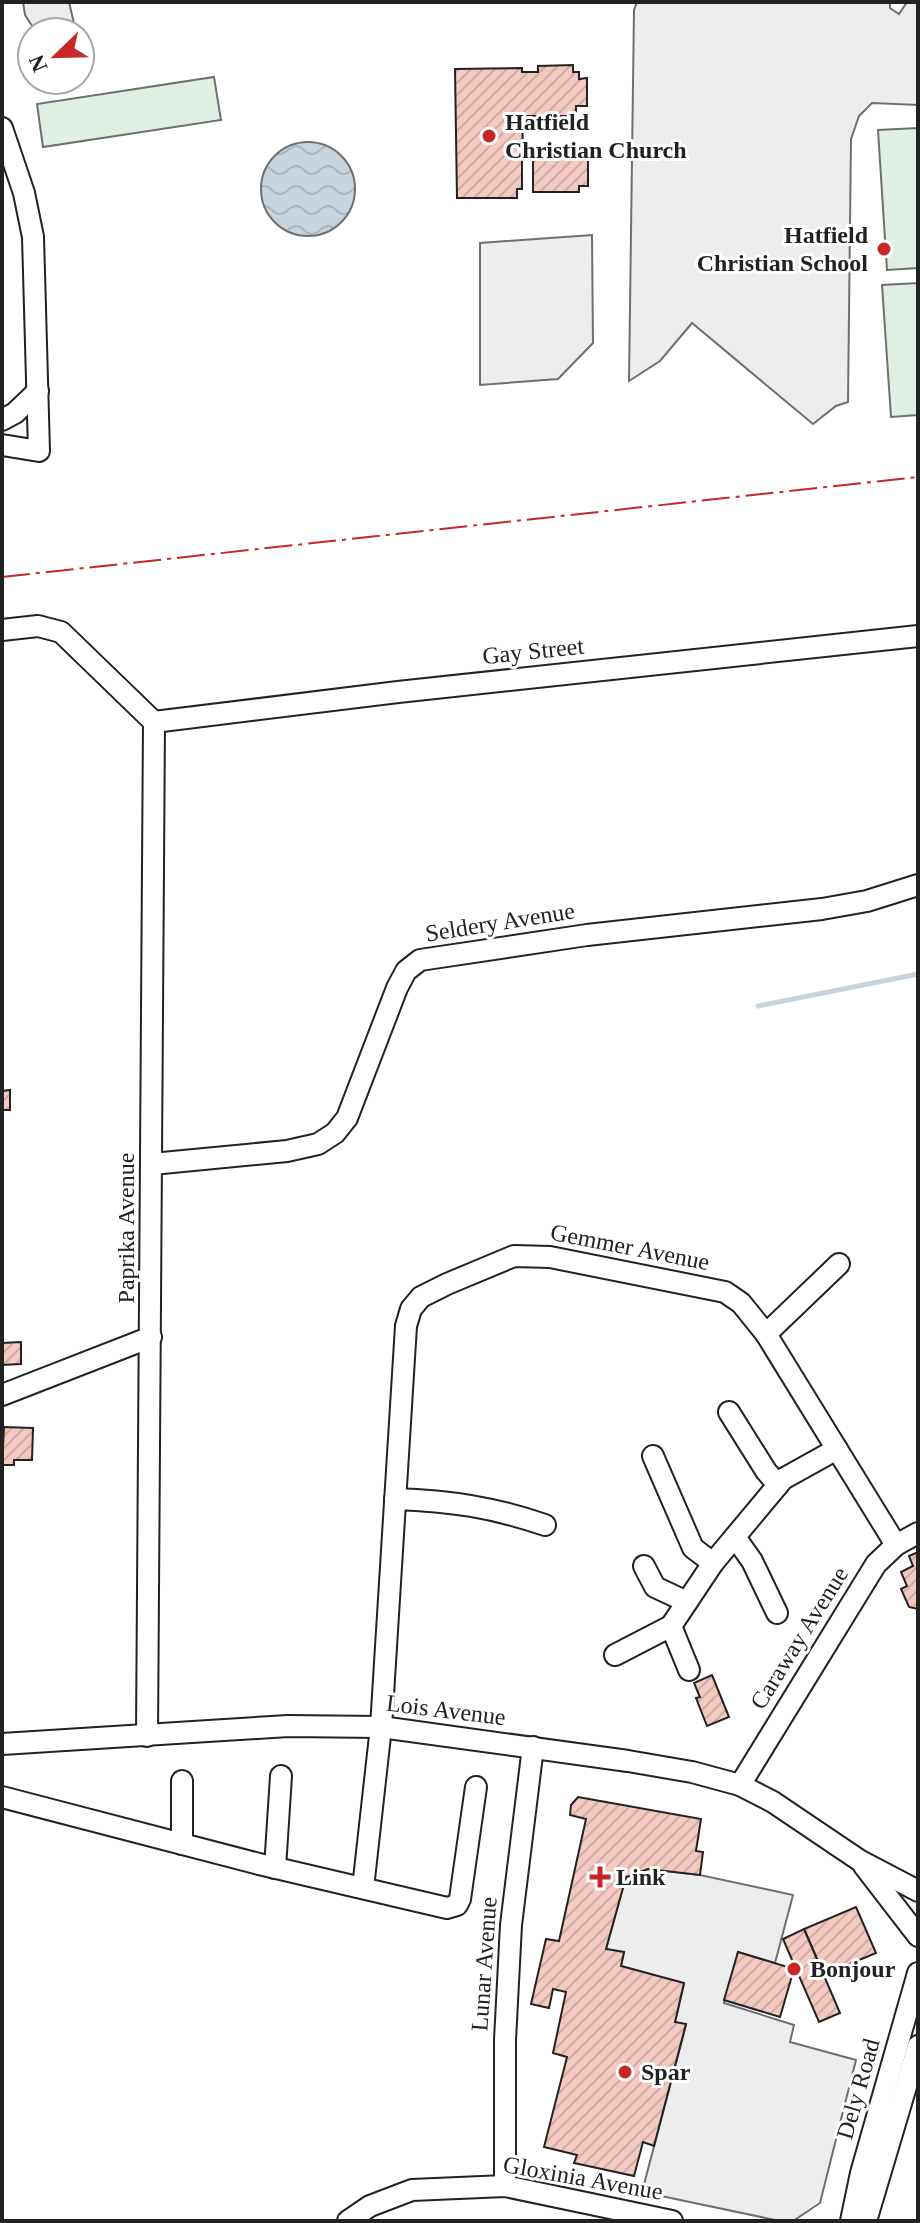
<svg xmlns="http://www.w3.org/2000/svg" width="920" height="2223" font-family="Georgia,serif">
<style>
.pitch{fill:#e0efe3;stroke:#6f6f6f;stroke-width:2}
.parking{fill:#ededed;stroke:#6f6f6f;stroke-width:2}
.water{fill:url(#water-waves);stroke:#6f6f6f;stroke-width:2}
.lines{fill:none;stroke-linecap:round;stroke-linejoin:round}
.stream{stroke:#c7d3dd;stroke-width:5}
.building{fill:url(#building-hatch);stroke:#222;stroke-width:2}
.minor-casing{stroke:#222;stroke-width:24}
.minor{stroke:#fff;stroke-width:20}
.power{stroke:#c62828;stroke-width:2;stroke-dasharray:28 6 4 6;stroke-linecap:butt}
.poi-dot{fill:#c62828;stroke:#fff;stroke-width:3}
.labels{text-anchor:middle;stroke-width:6;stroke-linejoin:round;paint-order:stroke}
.poi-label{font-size:24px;font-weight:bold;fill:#222;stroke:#fff;text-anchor:start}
.street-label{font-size:24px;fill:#222;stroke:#fff}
</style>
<defs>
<pattern id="water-waves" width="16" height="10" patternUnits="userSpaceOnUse" patternTransform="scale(2)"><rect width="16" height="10" fill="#c7d3dd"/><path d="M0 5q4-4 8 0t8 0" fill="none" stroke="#abb5bd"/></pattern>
<pattern id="building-hatch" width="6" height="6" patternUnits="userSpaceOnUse" patternTransform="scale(2)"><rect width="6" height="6" fill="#f3c9c0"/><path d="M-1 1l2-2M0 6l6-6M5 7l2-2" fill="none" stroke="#d0aca5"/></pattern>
</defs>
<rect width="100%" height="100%" fill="#fff"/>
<g class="pitch">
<polygon points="214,77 221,120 43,147 37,104"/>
<polygon points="918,128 918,268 887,270 878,130"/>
<polygon points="918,283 918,415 891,417 882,285"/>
</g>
<g class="parking">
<polygon points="23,2 69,2 76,32 36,32 25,15"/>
<polygon points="637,2 890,2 890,8 899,14 907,2 918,2 918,105 872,103 859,116 851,139 848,402 836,406 813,424 692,323 660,361 629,381 634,10"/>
<polygon points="592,235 593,343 558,379 480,385 480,243"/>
<polygon points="648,1869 700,1875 793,1895 775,1963 738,1952 724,2003 794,2025 790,2042 856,2060 820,2203 793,2221 780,2221 642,2192 686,2025 675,2022 684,1984 621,1966 624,1952 606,1949 626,1877"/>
</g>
<circle class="water" cx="308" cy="189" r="47"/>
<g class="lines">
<polyline class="stream" points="758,1006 918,974"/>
</g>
<g class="building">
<polygon points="573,65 573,72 579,72 579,79 587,78 587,106 576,106 576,116 522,116 523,150 576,150 576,158 588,158 588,186 579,186 579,192 533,192 533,160 522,160 522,189 517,189 517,198 457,198 455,69 522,68 522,72 538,72 538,66"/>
<polygon points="10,1090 10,1110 2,1110 2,1091"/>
<polygon points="21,1342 21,1364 2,1365 2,1343"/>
<polygon points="4,1427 33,1428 32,1460 14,1460 14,1465 2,1465"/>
<polygon points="918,1552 918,1609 909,1607 901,1589 907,1586 901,1572 913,1566 909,1556"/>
<polygon points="712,1675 729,1717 707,1726 696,1698 700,1697 694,1683"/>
<polygon points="578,1797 701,1819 696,1851 703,1852 700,1875 648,1869 626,1877 606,1949 624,1952 621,1966 684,1983 675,2022 686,2024 654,2146 643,2142 634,2176 574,2163 577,2155 544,2147 567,2057 553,2053 566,1992 553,1989 549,2008 531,2004 546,1939 559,1941 586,1819 570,1815 571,1805"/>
<polygon points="856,1907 876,1953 824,1975 804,1929"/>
<polygon points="804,1929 840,2013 819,2022 783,1939"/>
<polygon points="738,1952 794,1969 780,2017 724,2000"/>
</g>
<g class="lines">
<defs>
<g id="minor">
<polyline points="2,128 24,193 33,237 39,451 2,445"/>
<polyline points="2,420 15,413 38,391"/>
<polyline points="2,630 38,626 61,632 154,722"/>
<polyline points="154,722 398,692 918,636"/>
<polyline points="152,1164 287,1151 318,1144 335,1133 347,1118 397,988 406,971 420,960 587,935 822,909 867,901 918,885"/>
<polyline points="766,1334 839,1264"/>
<polyline points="2,1395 151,1337"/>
<polyline points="729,1412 766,1471 778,1485"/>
<polyline points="653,1456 693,1548 713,1563"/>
<path d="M 395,1499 C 451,1501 492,1507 545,1525"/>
<polyline points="735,1537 752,1561 777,1613"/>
<polyline points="644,1566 655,1587 687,1602"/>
<polyline points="671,1626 689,1670"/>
<polyline points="615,1655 671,1626 713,1563 783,1479 837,1449"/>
<polyline points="147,1736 154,722"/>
<polyline points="2,1744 288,1726 381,1727 628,1761 692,1772 740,1785 773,1802 859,1860 918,1891"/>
<polyline points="740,1785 876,1564 896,1545 918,1533"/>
<polyline points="2,1797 259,1864 447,1908 457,1905 460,1899 476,1787"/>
<polyline points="182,1844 182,1781"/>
<polyline points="864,1866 918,1936"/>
<polyline points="275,1868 281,1776"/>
<polyline points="363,1888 381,1727 406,1326 411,1309 421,1297 447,1284 514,1256 550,1257 725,1292 741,1303 766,1334 896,1545"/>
<polyline points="505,2186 505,2040 511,1925 533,1747"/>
<polyline points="348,2221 370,2206 412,2190 505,2186 672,2221"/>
<polyline points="851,2221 861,2173 918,1973"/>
<polyline points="866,2221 918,2046"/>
</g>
</defs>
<use href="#minor" class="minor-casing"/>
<use href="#minor" class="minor"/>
<polyline class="power" points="2,577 918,477"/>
</g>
<g class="poi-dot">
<circle cx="489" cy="136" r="8"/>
<circle cx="884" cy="249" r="8"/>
<path d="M596 1865h8v8h8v8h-8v8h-8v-8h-8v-8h8z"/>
<circle cx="794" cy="1969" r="8"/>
<circle cx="625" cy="2072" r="8"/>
</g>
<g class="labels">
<g class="poi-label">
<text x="505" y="130">Hatfield<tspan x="505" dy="28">Christian Church</tspan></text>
<text x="868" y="243" text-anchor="end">Hatfield<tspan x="868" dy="28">Christian School</tspan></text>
<text x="616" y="1885">Link</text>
<text x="810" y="1977">Bonjour</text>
<text x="641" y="2080">Spar</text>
</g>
<g class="street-label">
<text transform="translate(533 651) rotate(-6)" y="8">Gay Street</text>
<text transform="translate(500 922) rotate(-9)" y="8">Seldery Avenue</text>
<text transform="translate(126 1228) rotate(-90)" y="8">Paprika Avenue</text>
<text transform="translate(630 1247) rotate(11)" y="8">Gemmer Avenue</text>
<text transform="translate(799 1638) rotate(-58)" y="8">Caraway Avenue</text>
<text transform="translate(446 1710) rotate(7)" y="8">Lois Avenue</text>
<text transform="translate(484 1964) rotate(-86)" y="8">Lunar Avenue</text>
<text transform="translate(858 2089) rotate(-74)" y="8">Dely Road</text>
<text transform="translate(583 2178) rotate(10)" y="8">Gloxinia Avenue</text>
</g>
</g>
<rect width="920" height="2223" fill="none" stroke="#222222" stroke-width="8"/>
<g transform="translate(56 56) rotate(247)"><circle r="38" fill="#ffffff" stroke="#a7a7a7" stroke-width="2"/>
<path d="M0-6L14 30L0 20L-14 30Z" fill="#c62828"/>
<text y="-12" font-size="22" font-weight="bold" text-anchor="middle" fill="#222222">N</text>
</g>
</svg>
